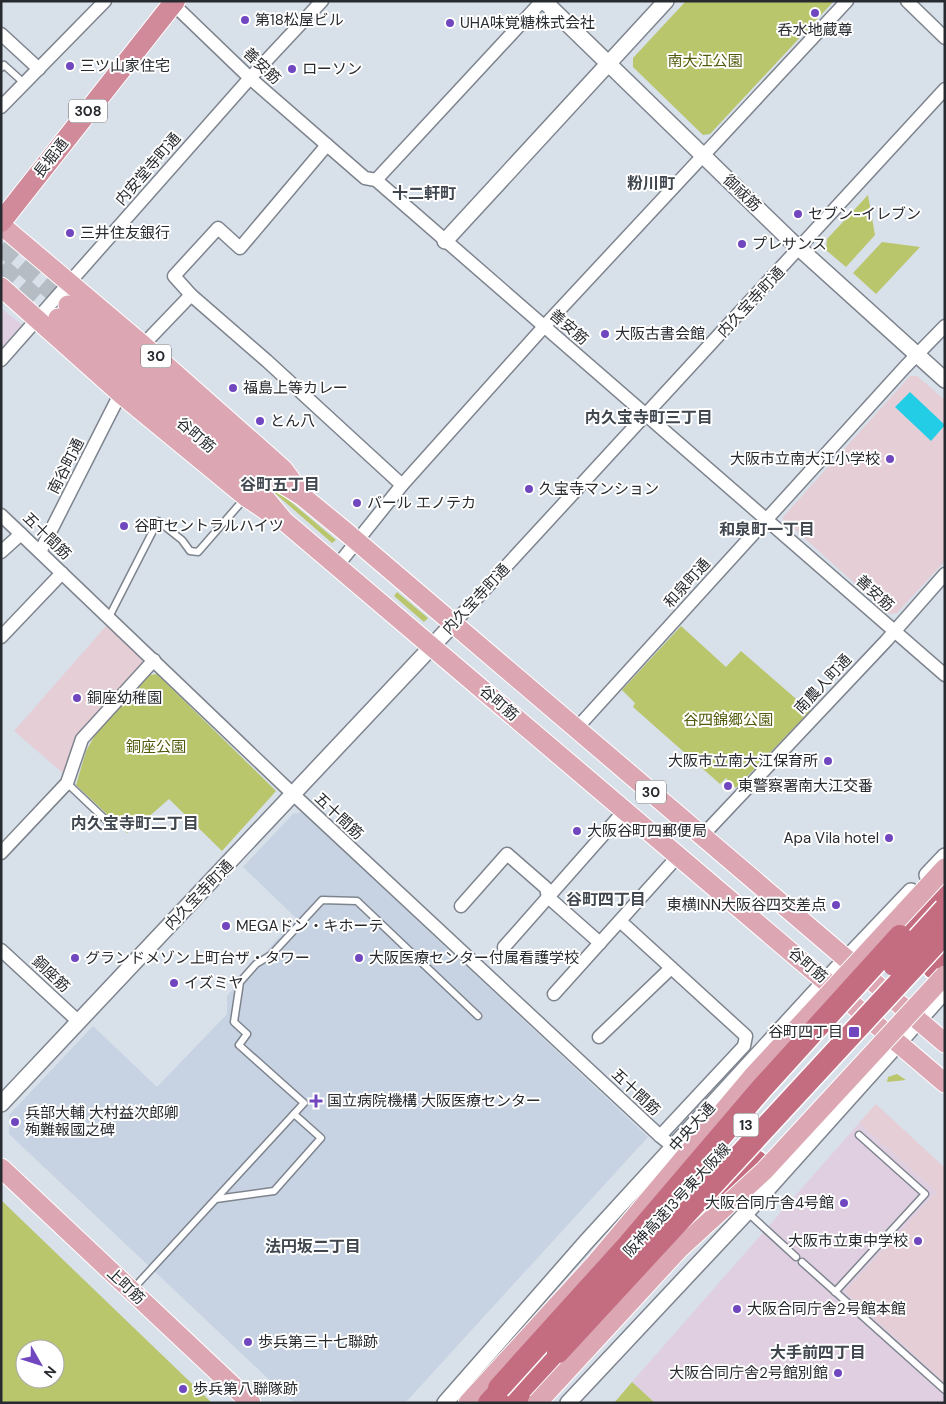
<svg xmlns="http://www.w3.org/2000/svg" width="946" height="1404" font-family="'DM Sans','Noto Sans JP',sans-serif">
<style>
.commercial{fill:#dfcfe1}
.built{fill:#c7d3e2}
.education{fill:#e6ced6}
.green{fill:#bac66c;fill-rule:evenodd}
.water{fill:#24cde6}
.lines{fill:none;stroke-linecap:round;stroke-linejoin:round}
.primary-tunnel{stroke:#b5bcc4;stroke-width:19;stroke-dasharray:19 9;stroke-linecap:butt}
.service-casing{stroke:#7e848e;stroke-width:9}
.minor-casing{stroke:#7e848e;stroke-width:15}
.tertiary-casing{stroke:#7e848e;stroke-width:18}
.primary-casing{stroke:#fff;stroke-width:21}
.trunk-casing{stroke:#fff;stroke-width:22}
.motorway-casing{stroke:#fff;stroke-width:25}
.service{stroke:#fff;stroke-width:6}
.minor{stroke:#fff;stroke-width:12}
.tertiary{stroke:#fff;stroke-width:15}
.primary{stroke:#dca7b3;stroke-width:19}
.trunk{stroke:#d08a9a;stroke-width:20}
.motorway{stroke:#c46d80;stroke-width:22}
.primary-bridge-casing{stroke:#fff;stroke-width:21;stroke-linecap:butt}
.motorway-bridge-casing{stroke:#fff;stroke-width:25;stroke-linecap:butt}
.primary-bridge{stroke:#dca7b3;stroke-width:19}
.motorway-bridge{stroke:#c46d80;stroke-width:22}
.poi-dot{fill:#7047bf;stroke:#fff;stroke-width:2}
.labels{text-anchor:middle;stroke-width:4;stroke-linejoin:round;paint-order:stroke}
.shield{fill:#fff;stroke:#686a6d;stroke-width:1}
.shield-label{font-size:14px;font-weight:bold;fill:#272a2e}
.poi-label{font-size:15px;fill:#272a2e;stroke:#fff;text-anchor:start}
.park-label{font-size:15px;fill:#535b0d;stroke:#fff}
.street-label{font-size:15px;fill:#272a2e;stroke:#fff}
.neighbourhood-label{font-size:16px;font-weight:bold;fill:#41474f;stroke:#fff}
</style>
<rect width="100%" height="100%" fill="#d8e0ea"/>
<g class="commercial">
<polygon points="1,308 22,325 1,350"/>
<polygon points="859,1123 937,1192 845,1291 945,1383 945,1403 655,1403 632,1382"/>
</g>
<polygon class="built" points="308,811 344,846 351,858 648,1137 405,1403 294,1403 9,1134 9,1115 93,1026 157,1087 227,1014 227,996 296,918 243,867 293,814"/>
<g class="education">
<polygon points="910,376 917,376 945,400 945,561 897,613 889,614 782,518"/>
<polygon points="107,625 143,658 143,665 64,774 14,731"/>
<polygon points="876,1104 945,1168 945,1383 845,1291 937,1192 859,1123"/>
</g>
<g class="green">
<polygon points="686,1 834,1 710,134 703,135 633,67 633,58"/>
<polygon points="868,195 875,235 846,267 826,250 827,239"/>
<polygon points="882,242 920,247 876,294 853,273"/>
<polygon points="241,460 336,540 332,543 239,462"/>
<polygon points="397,592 428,618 424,622 394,596"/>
<polygon points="681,626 726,667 741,651 810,711 736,788 726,778 720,784 633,707 635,703 622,690"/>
<polygon points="157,674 276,791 222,851 169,799 145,820 127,833 76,785 86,751 95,735 150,675"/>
<polygon points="897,1074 906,1080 887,1082 888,1077"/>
<path d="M 1,1200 L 212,1403 L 1,1403 ZM 25,1349 L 55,1349 L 55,1379 L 25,1379 Z"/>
<polygon points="632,1382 655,1403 614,1403"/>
</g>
<polygon class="water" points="910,392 945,425 931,441 895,407"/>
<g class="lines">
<g class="primary-tunnel">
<polyline points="1,246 68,305"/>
<polyline points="1,267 58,318"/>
</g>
<defs>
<g id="service">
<polyline points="1,68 4,65 24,83"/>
<polyline points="109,617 158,521 182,540 190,551 198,552 245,498"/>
<polyline points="67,783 108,822"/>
<polyline points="216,1199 274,1191 321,1138 294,1114"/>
<polyline points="747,1212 796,1257"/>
<polyline points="802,1262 945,1390"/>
<polyline points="132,1290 304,1103 239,1045 247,1034 234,1022 240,982 256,964 271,955 322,900 357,901 478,1016"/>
<polyline points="835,1292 925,1194 859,1135"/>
</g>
<g id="minor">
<polyline points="170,1 250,78 327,145 365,178 376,180 945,675"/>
<polyline points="907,1 945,38"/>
<polyline points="1,34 39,69"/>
<polyline points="1,107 105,1"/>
<polyline points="376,180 542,1"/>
<polyline points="191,295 174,276 218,228 240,248 327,145"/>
<polyline points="143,345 191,295 267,361 402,485"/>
<polyline points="1,360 250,78 322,1"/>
<polyline points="1,515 294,795 660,1136"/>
<polyline points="1,552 21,534"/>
<polyline points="40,552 116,402 122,395"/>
<polyline points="337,566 402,485 550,320 847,1"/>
<polyline points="453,624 945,89"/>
<polyline points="1,637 62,573"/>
<polyline points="576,729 905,367 945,326"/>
<polyline points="703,835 886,641 945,574"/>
<polyline points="1,853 67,783 82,739 154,660"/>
<polyline points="461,906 507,854 546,888 548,897 600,943"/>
<polyline points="620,921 746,1036 744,1046 660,1136 666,1141"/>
<polyline points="504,947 625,810"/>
<polyline points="1,950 79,1022"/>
<polyline points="554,994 678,856"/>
<polyline points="599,1037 671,968"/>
</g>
<g id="tertiary">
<polyline points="544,1 789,239 945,380"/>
<polyline points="445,241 666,1"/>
<polyline points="927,875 945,856"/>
<polyline points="1,1104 453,624"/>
<polyline points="445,1403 587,1241 826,980 911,891"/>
<polyline points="568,1403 747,1212 945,991"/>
</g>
<g id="primary">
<polyline points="1,225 143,345 283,469 297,488"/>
<polyline points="1,287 122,395 246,497 270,513"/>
<polyline points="68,305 265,473 302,496 346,532 945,1043"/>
<polyline points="58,318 255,486 284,521 945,1083"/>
<polyline points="1,1168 251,1403"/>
<polyline points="468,1403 491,1378"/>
</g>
<polyline id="trunk" points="1,222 175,1"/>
<g id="motorway">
<polyline points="900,936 945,890"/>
<polyline points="934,968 945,955"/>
<polyline points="714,1209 756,1161"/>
<polyline points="489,1403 514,1376"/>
<polyline points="512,1403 558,1352"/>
</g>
</defs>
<use href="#service" class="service-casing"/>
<use href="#minor" class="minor-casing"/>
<use href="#tertiary" class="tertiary-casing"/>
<use href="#primary" class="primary-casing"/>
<use href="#trunk" class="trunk-casing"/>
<use href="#motorway" class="motorway-casing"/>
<use href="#service" class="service"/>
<use href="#minor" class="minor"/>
<use href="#tertiary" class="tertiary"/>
<use href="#primary" class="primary"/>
<use href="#trunk" class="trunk"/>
<use href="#motorway" class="motorway"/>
<defs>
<g id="primary-bridge">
<polyline points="491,1378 594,1265 752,1077 945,868"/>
<polyline points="537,1403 679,1249 764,1171 945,975"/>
</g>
<g id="motorway-bridge">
<polyline points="894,965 945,909"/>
<polyline points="558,1352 945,933"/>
<polyline points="499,1388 629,1244 762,1088 900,936"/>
</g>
</defs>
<use href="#primary-bridge" class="primary-bridge-casing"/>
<use href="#motorway-bridge" class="motorway-bridge-casing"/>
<use href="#primary-bridge" class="primary-bridge"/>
<use href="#motorway-bridge" class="motorway-bridge"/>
</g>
<g class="poi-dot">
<circle cx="815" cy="13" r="5"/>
<circle cx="245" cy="20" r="5"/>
<circle cx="450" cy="23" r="5"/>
<circle cx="70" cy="66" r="5"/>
<circle cx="292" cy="69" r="5"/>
<circle cx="798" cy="214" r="5"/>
<circle cx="70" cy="233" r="5"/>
<circle cx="742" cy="244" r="5"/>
<circle cx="605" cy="334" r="5"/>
<circle cx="233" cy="388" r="5"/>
<circle cx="260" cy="421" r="5"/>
<circle cx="890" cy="459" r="5"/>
<circle cx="529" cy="489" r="5"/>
<circle cx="357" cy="503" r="5"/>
<circle cx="124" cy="526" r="5"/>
<circle cx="77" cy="698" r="5"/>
<circle cx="828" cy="761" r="5"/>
<circle cx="728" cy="786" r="5"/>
<circle cx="577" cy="831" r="5"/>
<circle cx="889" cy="838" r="5"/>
<circle cx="836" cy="905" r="5"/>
<circle cx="226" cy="926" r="5"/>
<circle cx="75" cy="958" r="5"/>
<circle cx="359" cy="958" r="5"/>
<circle cx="174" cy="983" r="5"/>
<rect x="848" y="1026" width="12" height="12" rx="2.5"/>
<path d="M313.5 1093.5h5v5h5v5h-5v5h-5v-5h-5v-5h5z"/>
<circle cx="15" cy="1122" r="5"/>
<circle cx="844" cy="1203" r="5"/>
<circle cx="918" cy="1241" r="5"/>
<circle cx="737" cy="1309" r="5"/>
<circle cx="248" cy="1342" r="5"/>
<circle cx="838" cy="1373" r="5"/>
<circle cx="183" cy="1389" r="5"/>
</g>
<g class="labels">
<g class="shield">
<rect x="69" y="99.5" width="38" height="23" rx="4"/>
<rect x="141" y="344.5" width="30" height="23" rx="4"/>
<rect x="636" y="780.5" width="30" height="23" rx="4"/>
<rect x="733.5" y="1113.5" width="25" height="23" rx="4"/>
</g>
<g class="shield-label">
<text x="88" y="116">308</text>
<text x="156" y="361">30</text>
<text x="651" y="797">30</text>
<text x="746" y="1130">13</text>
</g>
<g class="poi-label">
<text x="255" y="25">第18松屋ビル</text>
<text x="460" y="28">UHA味覚糖株式会社</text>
<text x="815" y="35" text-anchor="middle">呑水地蔵尊</text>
<text x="80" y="71">三ツ山家住宅</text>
<text x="302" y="74">ローソン</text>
<text x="808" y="219">セブン-イレブン</text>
<text x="80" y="238">三井住友銀行</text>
<text x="752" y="249">プレサンス</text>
<text x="615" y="339">大阪古書会館</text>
<text x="243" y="393">福島上等カレー</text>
<text x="270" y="426">とん八</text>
<text x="880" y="464" text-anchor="end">大阪市立南大江小学校</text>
<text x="539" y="494">久宝寺マンション</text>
<text x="367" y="508">バール エノテカ</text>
<text x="134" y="531">谷町セントラルハイツ</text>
<text x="87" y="703">銅座幼稚園</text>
<text x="818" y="766" text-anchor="end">大阪市立南大江保育所</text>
<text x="738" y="791">東警察署南大江交番</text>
<text x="587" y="836">大阪谷町四郵便局</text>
<text x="879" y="843" text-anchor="end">Apa Vila hotel</text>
<text x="826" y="910" text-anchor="end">東横INN大阪谷四交差点</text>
<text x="236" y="931">MEGAドン・キホーテ</text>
<text x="85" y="963">グランドメゾン上町台ザ・タワー</text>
<text x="369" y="963">大阪医療センター付属看護学校</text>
<text x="184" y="988">イズミヤ</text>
<text x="843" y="1037" text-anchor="end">谷町四丁目</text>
<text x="327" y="1106">国立病院機構 大阪医療センター</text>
<text x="25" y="1118">兵部大輔 大村益次郎卿<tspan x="25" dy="17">殉難報國之碑</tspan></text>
<text x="834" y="1208" text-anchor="end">大阪合同庁舎4号館</text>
<text x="908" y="1246" text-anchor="end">大阪市立東中学校</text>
<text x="747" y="1314">大阪合同庁舎2号館本館</text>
<text x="258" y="1347">歩兵第三十七聯跡</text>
<text x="828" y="1378" text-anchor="end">大阪合同庁舎2号館別館</text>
<text x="193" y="1394">歩兵第八聯隊跡</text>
</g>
<g class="park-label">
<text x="705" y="66">南大江公園</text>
<text x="728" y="725">谷四錦郷公園</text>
<text x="156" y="752">銅座公園</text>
</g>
<g class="street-label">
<text transform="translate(262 66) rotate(43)" y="5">善安筋</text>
<text transform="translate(51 158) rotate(-52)" y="5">長堀通</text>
<text transform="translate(148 169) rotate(-49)" y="5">内安堂寺町通</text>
<text transform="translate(742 193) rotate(44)" y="5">御祓筋</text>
<text transform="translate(751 302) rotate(-47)" y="5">内久宝寺町通</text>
<text transform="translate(569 327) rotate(40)" y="5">善安筋</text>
<text transform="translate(196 435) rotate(40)" y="5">谷町筋</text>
<text transform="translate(66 466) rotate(-63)" y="5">南谷町通</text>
<text transform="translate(47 536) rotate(44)" y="5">五十間筋</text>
<text transform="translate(687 583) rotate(-48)" y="5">和泉町通</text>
<text transform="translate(875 593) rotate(42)" y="5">善安筋</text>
<text transform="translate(476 599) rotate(-47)" y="5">内久宝寺町通</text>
<text transform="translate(823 684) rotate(-47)" y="5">南農人町通</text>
<text transform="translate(499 703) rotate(40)" y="5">谷町筋</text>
<text transform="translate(339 816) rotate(43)" y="5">五十間筋</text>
<text transform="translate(199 895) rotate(-46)" y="5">内久宝寺町通</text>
<text transform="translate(808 965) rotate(40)" y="5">谷町筋</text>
<text transform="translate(51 974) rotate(43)" y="5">銅座筋</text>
<text transform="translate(636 1092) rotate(43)" y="5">五十間筋</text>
<text transform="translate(692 1127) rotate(-48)" y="5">中央大通</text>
<text transform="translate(677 1200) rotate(-47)" y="5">阪神高速13号東大阪線</text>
<text transform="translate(126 1286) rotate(43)" y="5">上町筋</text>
</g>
<g class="neighbourhood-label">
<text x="651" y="189">粉川町</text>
<text x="424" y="199">十二軒町</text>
<text x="649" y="423">内久宝寺町三丁目</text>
<text x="280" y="490">谷町五丁目</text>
<text x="767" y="535">和泉町一丁目</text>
<text x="135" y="829">内久宝寺町二丁目</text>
<text x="606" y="905">谷町四丁目</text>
<text x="313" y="1252">法円坂二丁目</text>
<text x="818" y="1358">大手前四丁目</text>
</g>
</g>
<rect width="946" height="1404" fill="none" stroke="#272a2e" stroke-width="5"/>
<g transform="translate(40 1364) rotate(129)"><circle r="24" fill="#ffffff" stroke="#a9aaab"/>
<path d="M0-4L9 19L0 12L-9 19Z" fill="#7047bf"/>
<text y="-8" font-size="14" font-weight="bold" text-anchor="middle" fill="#272a2e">N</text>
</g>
</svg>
